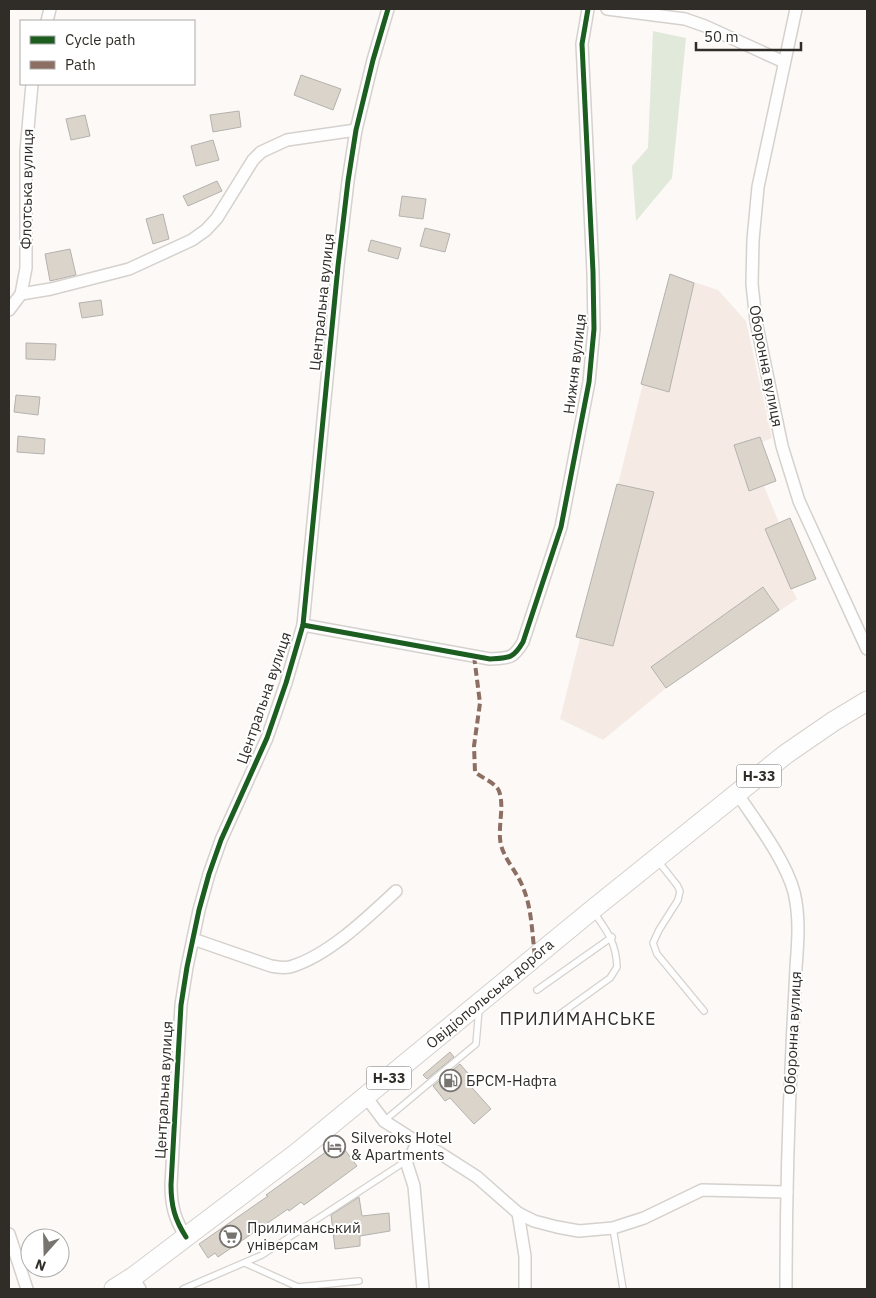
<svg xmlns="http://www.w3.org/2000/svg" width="876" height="1298" font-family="'IBM Plex Sans',sans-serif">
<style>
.industrial{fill:#f6eae4}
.green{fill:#e1e9da}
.building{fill:#dad4cb;stroke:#b4b2ae}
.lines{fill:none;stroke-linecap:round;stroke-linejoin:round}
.lane-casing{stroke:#d5d1cd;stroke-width:8}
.street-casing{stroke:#d5d1cd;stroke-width:14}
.primary-casing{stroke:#d5d1cd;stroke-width:21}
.lane{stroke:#fffefe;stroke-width:5.5}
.street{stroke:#fffefe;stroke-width:11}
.primary{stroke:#fffefe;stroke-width:19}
.quiet{stroke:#8d6e63;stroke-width:4;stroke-dasharray:8 4;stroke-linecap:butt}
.cycleway-casing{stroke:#fff;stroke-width:8}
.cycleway{stroke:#1b5e20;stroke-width:5}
.labels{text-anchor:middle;stroke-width:4;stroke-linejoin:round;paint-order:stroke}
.shield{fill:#fff;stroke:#6e6b68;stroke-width:1}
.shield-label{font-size:14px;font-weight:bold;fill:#302c27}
.street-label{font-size:15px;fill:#302c27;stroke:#fff}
.poi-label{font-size:15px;fill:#302c27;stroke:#fff;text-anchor:start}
.quarter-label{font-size:18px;letter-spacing:1px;fill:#302c27;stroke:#fff}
</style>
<rect width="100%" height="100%" fill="#fcf9f6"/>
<polygon class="industrial" points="670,274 718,290 746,321 772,438 760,443 776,481 764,486 804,584 792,589 797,599 666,688 603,740 560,719"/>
<polygon class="green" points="653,31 686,38 672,178 636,221 632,166 648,148"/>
<g class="building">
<polygon points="301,75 341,89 333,110 294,95"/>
<polygon points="239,111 241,127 213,132 210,115"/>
<polygon points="85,115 90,136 71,140 66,119"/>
<polygon points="213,140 219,160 196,166 191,146"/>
<polygon points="217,181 222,191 188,206 183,196"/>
<polygon points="402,196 426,199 423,219 399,216"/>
<polygon points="163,214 169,239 153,244 146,219"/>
<polygon points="425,228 450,234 445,252 420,246"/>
<polygon points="371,240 401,248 398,259 368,251"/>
<polygon points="70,249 76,275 50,281 45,254"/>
<polygon points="670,274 694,283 669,392 641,384"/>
<polygon points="101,300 103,315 82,318 79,303"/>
<polygon points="26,343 56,344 55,360 26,359"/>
<polygon points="16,395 40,397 38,415 14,412"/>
<polygon points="18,436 45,439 44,454 17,452"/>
<polygon points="760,437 776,481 749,491 734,445"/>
<polygon points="617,484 654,492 613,646 576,637"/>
<polygon points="790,518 816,579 791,589 765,529"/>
<polygon points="763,587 779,610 666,688 651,667"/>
<polygon points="450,1052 454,1057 427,1079 423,1075"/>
<polygon points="460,1064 472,1078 467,1082 491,1109 474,1124 450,1098 445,1101 433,1086"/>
<polygon points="336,1138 357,1166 304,1205 301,1202 289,1211 288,1209 218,1257 215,1253 208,1258 199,1244 268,1196 266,1195 330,1149 327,1145"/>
<polygon points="359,1197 362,1216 389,1213 390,1231 360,1236 360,1246 335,1249 331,1215"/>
</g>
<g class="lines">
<defs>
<g id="lane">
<polyline points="658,861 677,885 680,891 678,900 659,930 653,943 657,954 704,1011"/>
<polyline points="537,990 612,937"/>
<path d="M 560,1014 L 610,978 L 617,967 C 616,942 607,931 593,911"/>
<polyline points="384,1121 476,1044 479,1009"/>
<polyline points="613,1228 623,1289"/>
<polyline points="245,1263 298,1287 359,1281"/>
<polyline points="183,1289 262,1255 406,1161"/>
</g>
<g id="street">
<polyline points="607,9 685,19 705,26 784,62"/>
<polyline points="796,9 758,187 753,240 752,284 756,321 782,446 799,501 867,649"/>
<polyline points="47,21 50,9"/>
<polyline points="21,294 51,289 129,269 192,240 206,230 217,218 253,160 261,152 287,140 356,130"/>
<polyline points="9,310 21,294 26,268 26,151 32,84"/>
<path d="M 303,625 L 490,659 C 509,658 513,659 523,642 L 561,527 L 589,382 L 594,329 L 593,272 L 582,44 L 588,9"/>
<path d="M 737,793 C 756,822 785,859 794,892 C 800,917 798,942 796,967 C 795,994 793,1020 792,1047 C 788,1127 786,1208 786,1289"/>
<path d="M 193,939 L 271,966 C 278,967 286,969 293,966 C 330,954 368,917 396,891"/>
<polyline points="366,1097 384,1121 417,1142 438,1152 477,1177 518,1213 534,1221 557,1227 579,1231 613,1228 644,1218 702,1190 787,1192"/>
<polyline points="417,1142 412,1154 406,1161 414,1186 423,1289"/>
<polyline points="518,1213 525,1256 525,1289"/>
<polyline points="9,1234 27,1289"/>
<path d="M 186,1237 C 175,1220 171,1206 171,1185 L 181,1005 L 187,967 L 199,910 L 209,874 L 221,840 L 267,738 L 286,683 L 303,625 L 338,266 L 348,181 L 356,130 L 373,60 L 388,9"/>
<polyline points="133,1277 140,1289"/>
</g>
<polyline id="primary" points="114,1289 133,1277 298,1152 592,910 786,754 834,721 867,701"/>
</defs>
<use href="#lane" class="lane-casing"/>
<use href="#street" class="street-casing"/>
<use href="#primary" class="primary-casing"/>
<use href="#lane" class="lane"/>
<use href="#street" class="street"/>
<use href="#primary" class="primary"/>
<path class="quiet" d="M 474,656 L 480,703 L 474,746 L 475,772 C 482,778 496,783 499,791 C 505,807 497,828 501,845 C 505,860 516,871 522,885 C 532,907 532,934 535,957"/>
<defs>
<g id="cycleway">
<path d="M 303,625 L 490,659 C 509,658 513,659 523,642 L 561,527 L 589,382 L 594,329 L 593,272 L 582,44 L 588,9"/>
<path d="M 186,1237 C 175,1220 171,1206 171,1185 L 181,1005 L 187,967 L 199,910 L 209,874 L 221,840 L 267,738 L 286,683 L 303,625 L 338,266 L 348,181 L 356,130 L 373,60 L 388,9"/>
</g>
</defs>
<use href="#cycleway" class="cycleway-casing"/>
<use href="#cycleway" class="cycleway"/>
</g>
<defs>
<symbol id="fuel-ring" viewBox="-11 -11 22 22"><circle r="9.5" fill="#fff" stroke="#77746f" stroke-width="1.5"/><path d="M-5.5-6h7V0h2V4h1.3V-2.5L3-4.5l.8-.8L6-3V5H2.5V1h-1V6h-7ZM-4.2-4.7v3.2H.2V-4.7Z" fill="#77746f"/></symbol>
<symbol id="hotel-ring" viewBox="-11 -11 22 22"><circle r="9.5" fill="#fff" stroke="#77746f" stroke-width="1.5"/><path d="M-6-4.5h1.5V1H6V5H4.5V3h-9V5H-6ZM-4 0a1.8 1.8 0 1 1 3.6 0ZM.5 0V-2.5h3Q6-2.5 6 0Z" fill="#77746f"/></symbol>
<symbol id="supermarket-ring" viewBox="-11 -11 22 22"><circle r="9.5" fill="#fff" stroke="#77746f" stroke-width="1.5"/><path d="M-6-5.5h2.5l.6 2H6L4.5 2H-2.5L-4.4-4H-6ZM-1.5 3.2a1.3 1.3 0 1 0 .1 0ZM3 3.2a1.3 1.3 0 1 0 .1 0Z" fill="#77746f"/></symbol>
</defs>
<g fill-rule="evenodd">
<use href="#fuel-ring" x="438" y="1068" width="25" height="25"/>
<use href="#hotel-ring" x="322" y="1134" width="25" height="25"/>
<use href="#supermarket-ring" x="218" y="1224" width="25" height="25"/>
</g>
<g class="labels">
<g class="shield">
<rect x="736.5" y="764.5" width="45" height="23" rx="4"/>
<rect x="366.5" y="1066.5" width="45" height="23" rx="4"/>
</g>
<g class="shield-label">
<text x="759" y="781">Н-33</text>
<text x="389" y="1083">Н-33</text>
</g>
<g class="street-label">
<text transform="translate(27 189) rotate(-89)" y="5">Флотська вулиця</text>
<text transform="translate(322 302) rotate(-84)" y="5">Центральна вулиця</text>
<text transform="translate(575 364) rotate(-83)" y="5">Нижня вулиця</text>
<text transform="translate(766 366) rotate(79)" y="5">Оборонна вулиця</text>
<text transform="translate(264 698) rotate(-71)" y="5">Центральна вулиця</text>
<text transform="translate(490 994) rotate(-40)" y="5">Овідіопольська дорога</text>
<text transform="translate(793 1033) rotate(-87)" y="5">Оборонна вулиця</text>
<text transform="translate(164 1090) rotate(-87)" y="5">Центральна вулиця</text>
</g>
<g class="poi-label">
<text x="466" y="1086">БРСМ-Нафта</text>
<text x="351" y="1143">Silveroks Hotel<tspan x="351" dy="17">&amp; Apartments</tspan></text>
<text x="247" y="1233">Прилиманський<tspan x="247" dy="17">універсам</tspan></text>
</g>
<g class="quarter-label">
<text x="578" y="1025">ПРИЛИМАНСЬКЕ</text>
</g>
</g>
<rect width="876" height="1298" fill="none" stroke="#302c27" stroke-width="20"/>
<rect x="20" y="20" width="175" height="65" fill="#ffffff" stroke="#acaba9"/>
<rect x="30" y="36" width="25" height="8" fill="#1b5e20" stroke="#acaba9"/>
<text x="65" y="45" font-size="15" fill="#302c27">Cycle path</text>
<rect x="30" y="61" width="25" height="8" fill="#8d6e63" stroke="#acaba9"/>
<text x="65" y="70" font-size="15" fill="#302c27">Path</text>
<g transform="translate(45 1253) rotate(200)"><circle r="24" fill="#ffffff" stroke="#acaba9"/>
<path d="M0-4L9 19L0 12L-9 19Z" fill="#77746f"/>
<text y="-8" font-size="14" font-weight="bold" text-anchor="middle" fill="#302c27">N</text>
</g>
<path d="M696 42v8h105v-8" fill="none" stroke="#302c27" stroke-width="2.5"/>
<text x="704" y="42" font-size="15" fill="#302c27" stroke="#ffffff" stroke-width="4" paint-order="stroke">50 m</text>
</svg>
